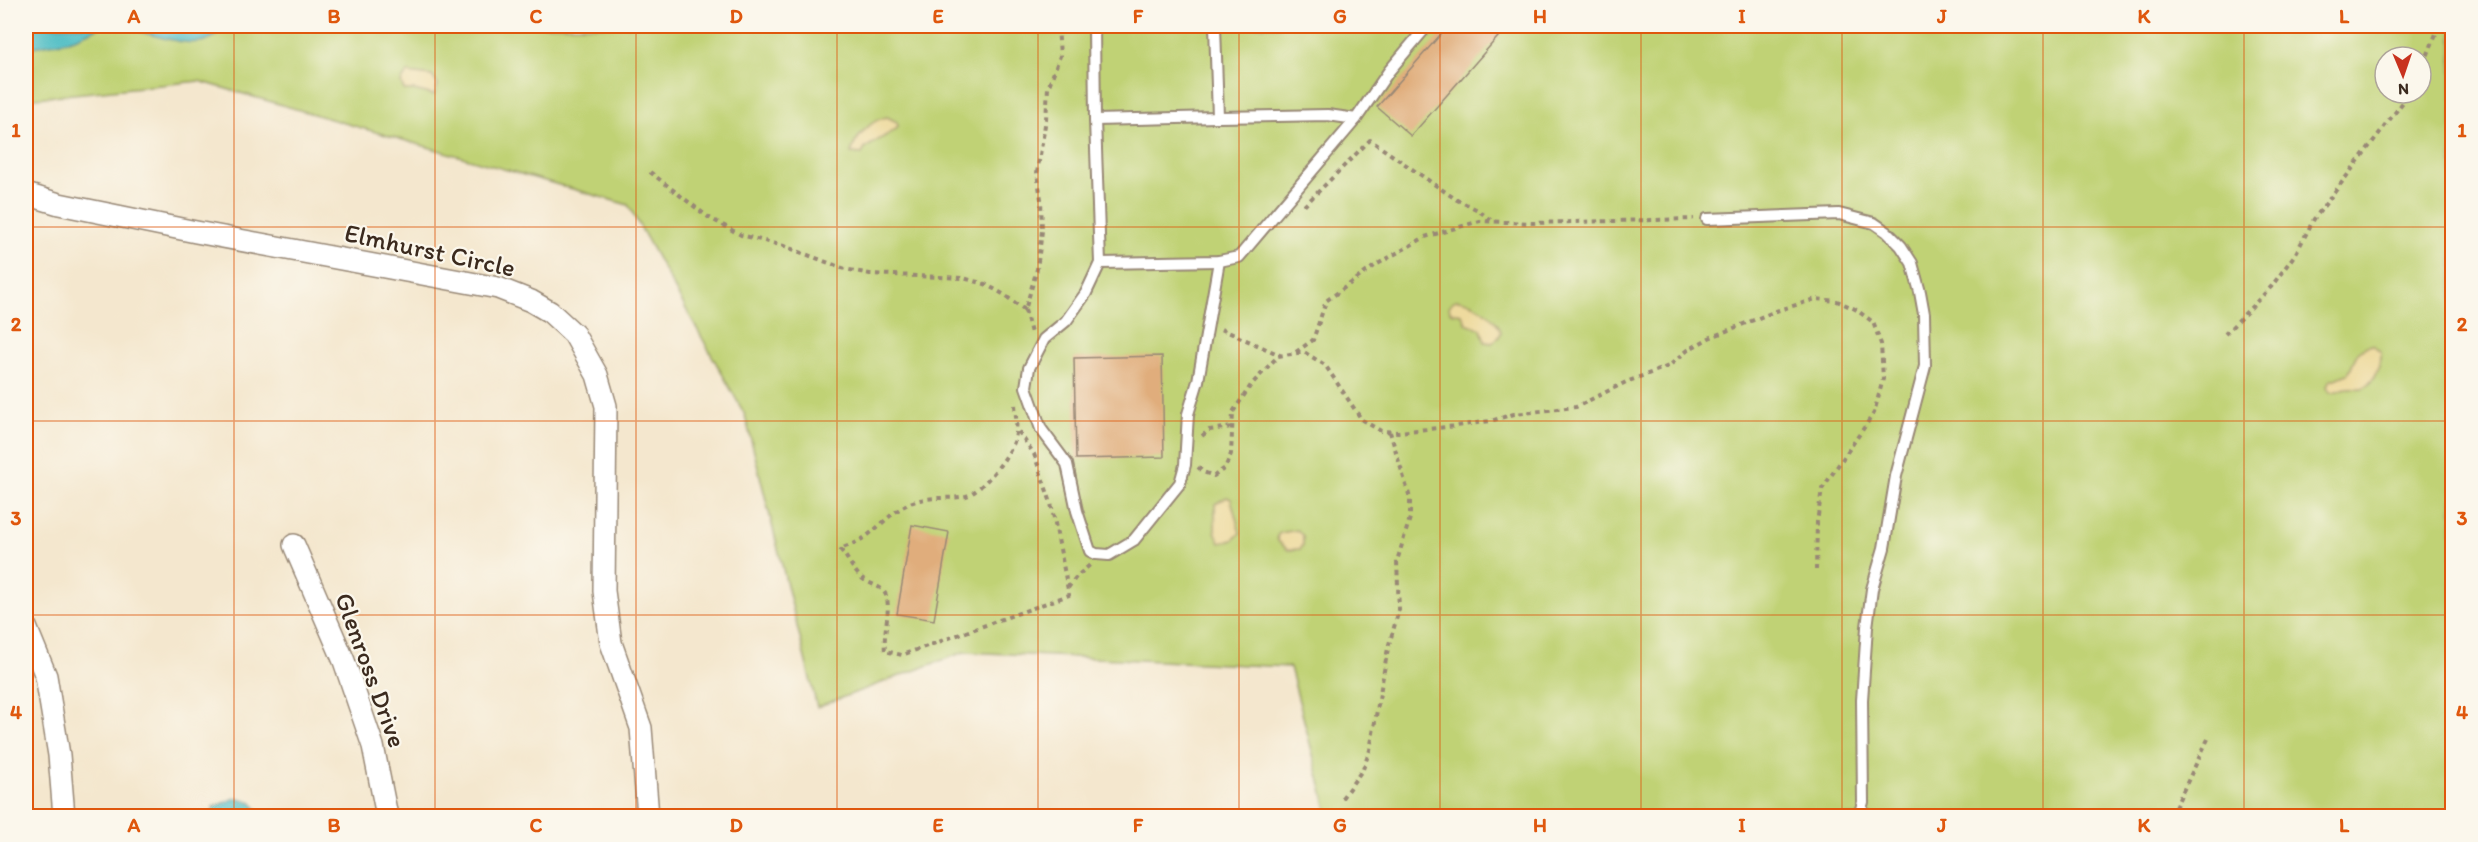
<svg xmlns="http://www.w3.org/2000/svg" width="2478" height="842" font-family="Itim,sans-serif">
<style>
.green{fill:#c0d274;stroke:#7e7e49;stroke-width:1.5;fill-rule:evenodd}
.sand{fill:#eeda9e;stroke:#94825e;stroke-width:1.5}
.water{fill:#50bec5;stroke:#467472;stroke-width:1.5}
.building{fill:#e0ad7b}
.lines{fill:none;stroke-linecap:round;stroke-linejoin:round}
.lane-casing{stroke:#988876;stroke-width:14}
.street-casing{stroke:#988876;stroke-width:24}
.path{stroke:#988876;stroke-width:4;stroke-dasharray:4.5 4.5;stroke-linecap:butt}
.lane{stroke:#fff;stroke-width:10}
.street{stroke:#fff;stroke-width:21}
.grid{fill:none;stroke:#df570d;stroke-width:1.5;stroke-opacity:0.55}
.labels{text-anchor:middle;stroke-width:4.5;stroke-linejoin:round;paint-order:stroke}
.street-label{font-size:26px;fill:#3b2a1e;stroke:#fbf7ec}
.neatline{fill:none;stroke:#df570d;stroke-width:2}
.grid-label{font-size:20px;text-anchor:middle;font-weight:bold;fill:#df570d}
</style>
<rect width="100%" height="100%" fill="#fbf7ec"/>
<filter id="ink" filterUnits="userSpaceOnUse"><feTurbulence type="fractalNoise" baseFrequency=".0167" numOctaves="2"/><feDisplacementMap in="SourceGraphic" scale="12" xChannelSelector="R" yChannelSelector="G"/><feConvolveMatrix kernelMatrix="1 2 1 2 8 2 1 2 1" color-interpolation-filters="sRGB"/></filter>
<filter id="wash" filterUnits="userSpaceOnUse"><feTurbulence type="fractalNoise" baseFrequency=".008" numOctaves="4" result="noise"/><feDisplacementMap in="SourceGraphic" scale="24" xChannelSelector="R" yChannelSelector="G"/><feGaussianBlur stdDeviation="1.35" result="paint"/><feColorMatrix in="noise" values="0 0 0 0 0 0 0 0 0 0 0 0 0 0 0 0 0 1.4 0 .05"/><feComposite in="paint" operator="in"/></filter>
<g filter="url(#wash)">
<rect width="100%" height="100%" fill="#f4e7ce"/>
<path class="green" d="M 26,26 L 2452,26 L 2452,816 L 1329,816 L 1290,667 L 964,652 L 817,707 L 745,415 L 628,205 L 199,81 L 26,99 ZM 2385,57 L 2421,57 L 2421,93 L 2385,93 Z"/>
<g class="sand">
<polygon points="407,73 432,76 438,85 434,95 414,90 404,90 401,82"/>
<path d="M 887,117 L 897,122 L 898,126 L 895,130 L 865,148 L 862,154 L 851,153 C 855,138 871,119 887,117 Z"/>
<path d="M 1455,300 C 1471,299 1497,317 1501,332 L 1499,337 L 1492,343 L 1485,342 L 1481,329 L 1466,323 L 1462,314 L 1450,312 L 1449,305 Z"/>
<path d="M 2373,345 L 2381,352 C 2382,362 2374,385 2362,388 C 2358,389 2353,387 2348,388 C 2341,388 2338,393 2330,392 L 2327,387 L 2329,381 L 2348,374 C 2356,362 2353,347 2373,345 Z"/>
<polygon points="1227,497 1231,499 1240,533 1233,540 1220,543 1215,531 1215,504"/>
<polygon points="1297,530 1303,536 1303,545 1300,549 1288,550 1278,541 1277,536 1280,533"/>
</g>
<g class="water">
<polygon points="26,26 103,26 68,41 26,48"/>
<path d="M 118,26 L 222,26 C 208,61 144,30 118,26 Z"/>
<polygon points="235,798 251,802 263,816 212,816 214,807"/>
</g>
<g id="blocks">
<g class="building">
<polygon points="1448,26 1499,26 1504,30 1411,136 1377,107"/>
<polygon points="1162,356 1164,457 1076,459 1074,358"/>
<polygon points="912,525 949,532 934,620 897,614"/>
</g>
</g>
</g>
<g filter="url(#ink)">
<use href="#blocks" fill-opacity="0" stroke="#988876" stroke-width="1.5"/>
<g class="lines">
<defs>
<g id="lane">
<polyline points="1094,26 1095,120 1100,263 1219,261 1239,257 1356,119 1389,71 1427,26"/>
<polyline points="1218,117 1328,115 1356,119"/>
<polyline points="1095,120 1218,117 1215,26"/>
<polyline points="1707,219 1839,214 1874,223 1887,232 1901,246 1912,263 1920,292 1924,314 1925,366 1896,476 1884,548 1872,589 1867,627 1862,700 1863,802 1859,816"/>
<polyline points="1100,263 1086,293 1066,321 1044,339 1029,368 1026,387 1041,429 1067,464 1077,511 1090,551 1096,554 1109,555 1134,540 1180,483 1185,465 1188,414 1198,381 1219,261"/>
</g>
<g id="street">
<polyline points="26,194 59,204 196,232 498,288 531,301 550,312 574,334 597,375 606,406 604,591 611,643 641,728 648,816"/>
<polyline points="294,545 344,661 373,746 387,816"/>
<polyline points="26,627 46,676 59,755 64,816"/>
</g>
</defs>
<use href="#lane" class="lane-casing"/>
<use href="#street" class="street-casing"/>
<g class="path">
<polyline points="2421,72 2439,26"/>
<polyline points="650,172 708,217 741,235 784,246 845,269 870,274 963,278 985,284 1003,294 1025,310 1037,269 1042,231 1041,199 1037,173 1046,119 1048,88 1060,56 1058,26"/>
<polyline points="1304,206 1370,140 1457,200 1478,210 1493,222"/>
<polyline points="1025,310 1031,333"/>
<polyline points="1221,329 1280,355"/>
<polyline points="2225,334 2271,287 2296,253 2314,219 2410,93"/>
<polyline points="1296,352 1313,340 1326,301 1376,265 1425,237 1480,221 1532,223 1694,219"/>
<path d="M 1015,405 C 1016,418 1018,430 1014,442 C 1009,456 981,492 966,496 C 946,500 927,495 908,504 C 888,514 875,533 857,542 C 852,545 845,547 840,549 C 850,560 853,573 866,581 C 875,586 885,587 887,599 C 890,612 883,635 885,651 L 902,655 L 1069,595 L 1051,503 L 1034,454 L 1017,429"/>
<polyline points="1202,436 1209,430 1232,427"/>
<polyline points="1198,467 1203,472 1214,476 1225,468 1231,454 1233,412 1251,385 1278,356 1304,352 1325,365 1362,420 1381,431 1398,432 1457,426 1490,421 1514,414 1576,407 1626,382 1669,366 1688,350 1709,338 1776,311 1816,299 1837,301 1855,309 1873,322 1881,344 1883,379 1874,413 1822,489 1817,522 1816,570"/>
<polyline points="1068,588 1076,577 1090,565"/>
<polyline points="1342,798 1363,769 1370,750 1388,648 1399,610 1397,561 1410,518 1410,498 1390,432"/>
<polyline points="2171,816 2208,739"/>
</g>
<use href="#lane" class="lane"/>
<use href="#street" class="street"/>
</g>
</g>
<path class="grid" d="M 234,26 L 234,816M 435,26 L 435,816M 636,26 L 636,816M 837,26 L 837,816M 1038,26 L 1038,816M 1239,26 L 1239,816M 1440,26 L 1440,816M 1641,26 L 1641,816M 1842,26 L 1842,816M 2043,26 L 2043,816M 2244,26 L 2244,816M 26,227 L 2452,227M 26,421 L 2452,421M 26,615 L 2452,615"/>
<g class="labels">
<g class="street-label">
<text transform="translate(430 250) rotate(12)" y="9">Elmhurst Circle</text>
<text transform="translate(371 670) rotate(70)" y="9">Glenross Drive</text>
</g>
</g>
<rect width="2478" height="842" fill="none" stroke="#fbf7ec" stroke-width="66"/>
<g transform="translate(2403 75) rotate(178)"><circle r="28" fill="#fbf7ec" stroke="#aea59a" stroke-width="1.5"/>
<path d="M0-4.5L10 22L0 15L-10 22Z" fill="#c8321e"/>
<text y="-9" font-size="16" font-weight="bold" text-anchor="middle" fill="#3b2a1e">N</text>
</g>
<rect x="33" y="33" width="2412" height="776" class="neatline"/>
<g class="grid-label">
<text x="134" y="23">A</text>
<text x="334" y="23">B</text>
<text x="536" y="23">C</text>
<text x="736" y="23">D</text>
<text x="938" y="23">E</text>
<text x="1138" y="23">F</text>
<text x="1340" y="23">G</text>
<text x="1540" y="23">H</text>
<text x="1742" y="23">I</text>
<text x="1942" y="23">J</text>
<text x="2144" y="23">K</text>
<text x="2344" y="23">L</text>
<text x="16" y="137">1</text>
<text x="2462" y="137">1</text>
<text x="16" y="331">2</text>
<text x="2462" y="331">2</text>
<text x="16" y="525">3</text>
<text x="2462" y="525">3</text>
<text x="16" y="719">4</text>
<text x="2462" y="719">4</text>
<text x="134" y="832">A</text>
<text x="334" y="832">B</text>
<text x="536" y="832">C</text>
<text x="736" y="832">D</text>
<text x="938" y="832">E</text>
<text x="1138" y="832">F</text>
<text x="1340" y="832">G</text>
<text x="1540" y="832">H</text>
<text x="1742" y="832">I</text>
<text x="1942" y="832">J</text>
<text x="2144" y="832">K</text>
<text x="2344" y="832">L</text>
</g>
</svg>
